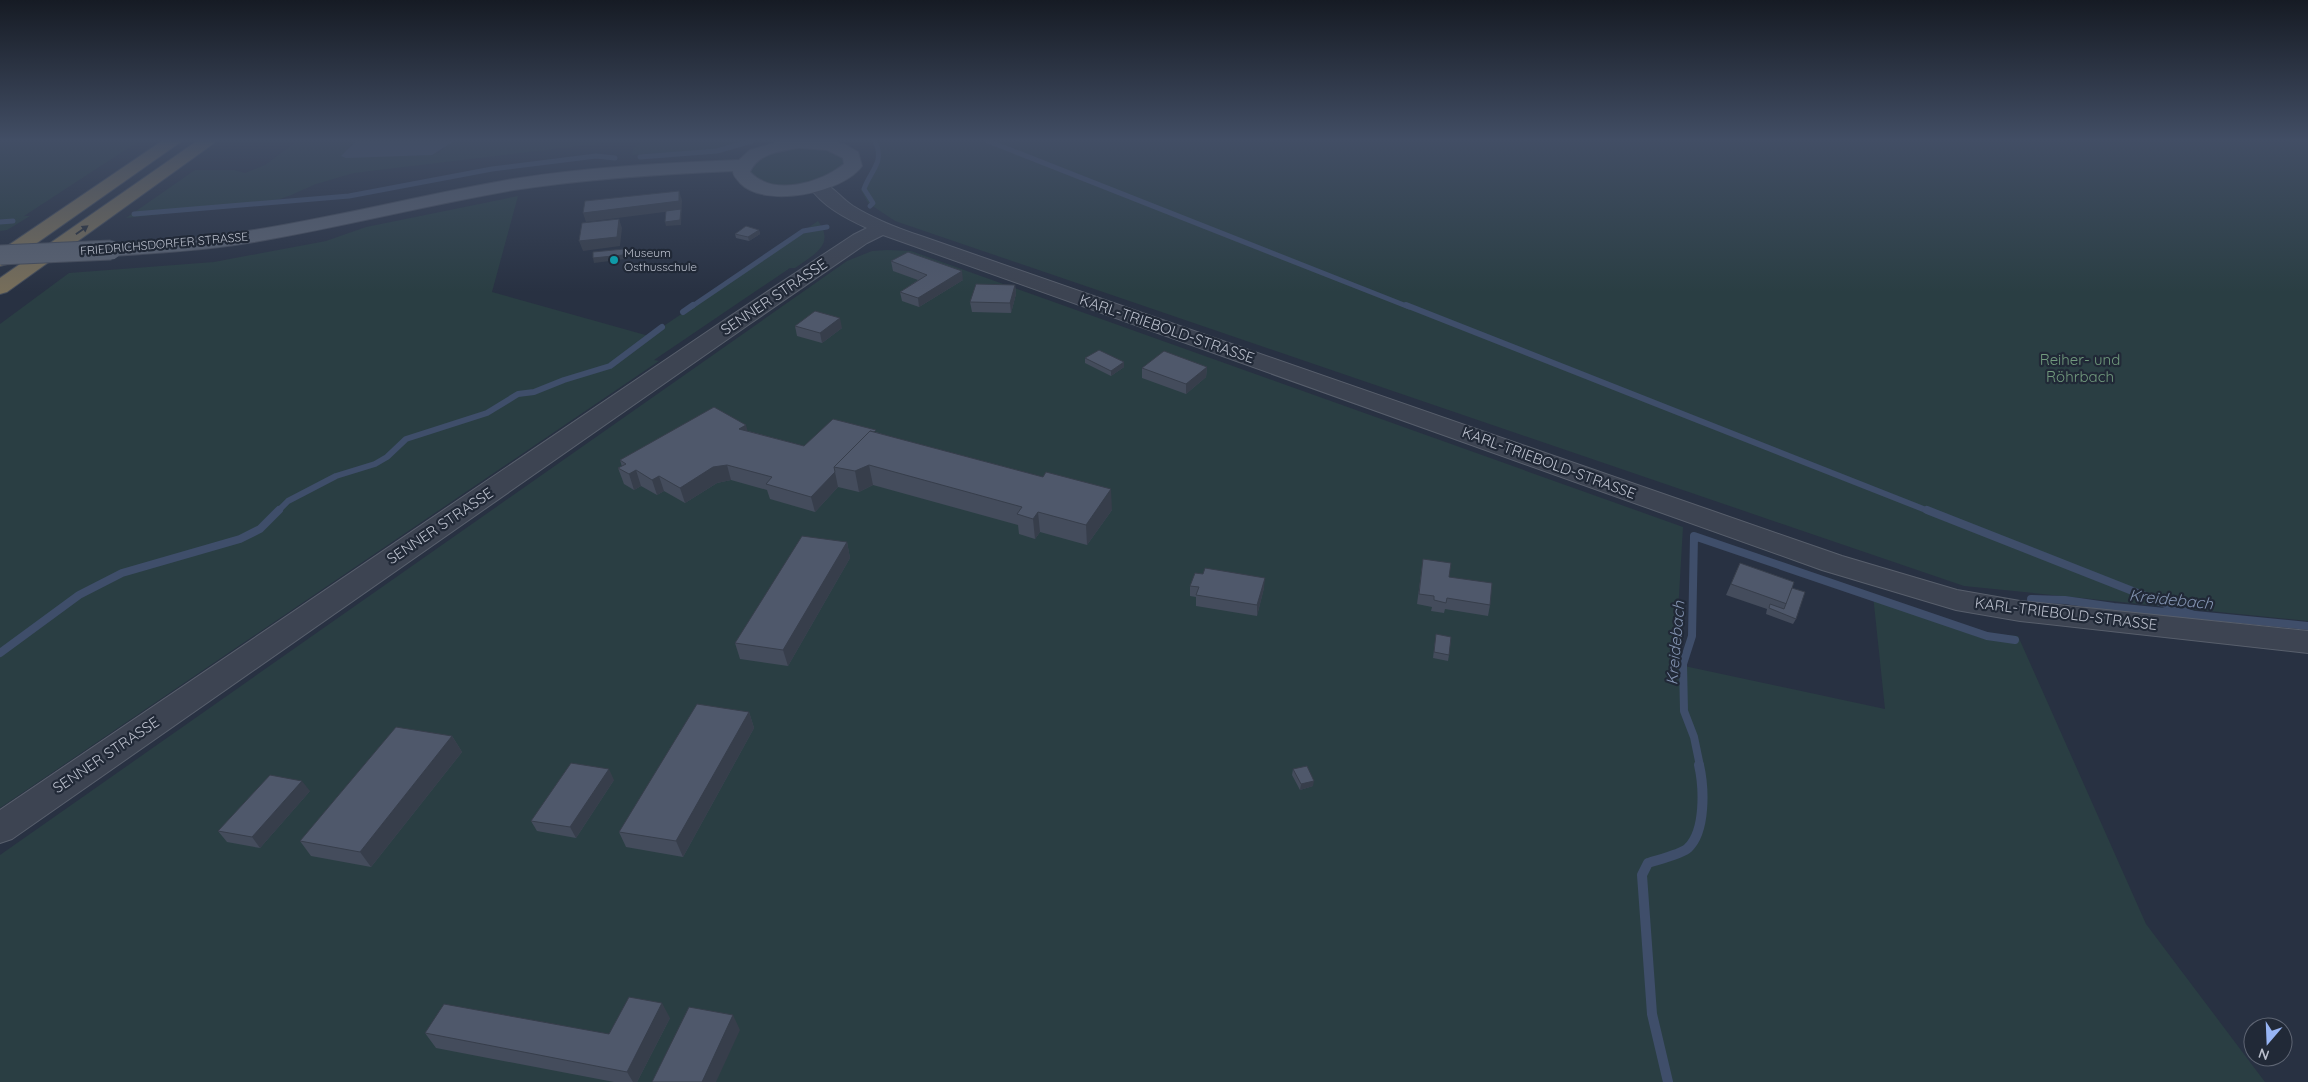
<svg xmlns="http://www.w3.org/2000/svg" width="2308" height="1082" font-family="Quicksand,sans-serif">
<style>
.green{fill:#2a3e43}
.water{fill:#3f4e6a}
.lines{fill:none;stroke-linecap:round;stroke-linejoin:round}
.stream-far3{stroke:#3f4e6a;stroke-width:5}
.stream-far2{stroke:#3f4e6a;stroke-width:6}
.stream-far1{stroke:#3f4e6a;stroke-width:8}
.stream{stroke:#3f4e6a;stroke-width:10}
.minor-casing{stroke:#585f6c;stroke-width:2}
.major-casing{stroke:#464d5b;stroke-width:2}
.highway-casing{stroke:#444c59;stroke-width:2}
.minor{fill:#3d4452;fill-rule:evenodd}
.major{fill:#5b6372;fill-rule:evenodd}
.highway{fill:#776e5a;fill-rule:evenodd}
.major-bridge-casing{stroke:#464d5b;stroke-width:21;stroke-linecap:butt}
.major-bridge{stroke:#5b6372;stroke-width:19}
.wall{fill:#444c5c}
.shaded-wall{fill:#373e4b}
.building{fill:#4f586b;stroke:#373e4b}
.oneway{fill:#2a303a}
.culture-dot{fill:#0f9aa8;stroke:#212937;stroke-width:2}
.labels{text-anchor:middle;stroke-width:4.5;stroke-linejoin:round;paint-order:stroke}
.far-street-label{font-size:12px;fill:#babfcc;stroke:#212937}
.far-poi-label{font-size:12px;fill:#babfcc;stroke:#212937;text-anchor:start}
.street-label{font-size:15px;fill:#babfcc;stroke:#212937}
.park-label{font-size:15px;fill:#729b7e;stroke:#212937}
.water-label{font-size:16px;font-style:italic;fill:#8393b1;stroke:#212937}
</style>
<rect width="100%" height="100%" fill="#283142"/>
<g class="green">
<polygon points="0,141 139,141 24,216 30,216 7,230 0,231"/>
<polygon points="297,141 356,141 349,146 388,156 418,156 438,153 454,141 506,141 519,143 619,141 354,173 316,184 289,196 270,202 126,218 195,170 234,170 245,173 265,165"/>
<polygon points="642,141 744,141 718,149 632,155 633,149"/>
<polygon points="873,141 2308,141 2308,621 1964,586 895,221 868,203 861,190 878,160"/>
<path d="M 797,147 L 825,148 L 843,158 L 843,166 C 828,182 788,190 766,183 C 761,182 755,176 750,173 L 750,166 L 769,153 Z"/>
<path d="M 518,196 L 492,292 L 649,336 L 818,221 C 836,245 813,255 795,268 L 790,268 L 654,360 L 659,361 L 0,808 L 0,324 L 69,273 L 214,262 L 326,241 L 366,227 Z"/>
<polygon points="887,250 911,251 1683,527 1675,664 1885,709 1873,595 1986,633 2018,636 2146,924 2265,1082 0,1082 0,855 847,261 872,251"/>
</g>
<polygon class="water" points="356,141 454,141 432,155 346,158 341,156"/>
<g class="lines">
<g class="stream-far3">
<polyline points="988,141 1409,307"/>
<polyline points="640,157 717,151 752,141"/>
<path d="M 870,206 L 873,203 L 864,189 C 871,169 885,163 875,141"/>
<polyline points="134,214 349,196 492,169 596,156 615,158"/>
<polyline points="0,222 13,221"/>
<polyline points="691,307 803,231 827,227"/>
</g>
<g class="stream-far2">
<polyline points="1406,305 1931,512"/>
<polyline points="683,312 693,305"/>
<polyline points="277,512 288,501 336,476 375,464 387,457 406,439 487,413 518,394 534,392 564,380 610,366 662,327"/>
</g>
<g class="stream-far1">
<polyline points="1927,510 2196,616"/>
<polyline points="2031,599 2065,600 2114,607 2308,626"/>
<polyline points="0,653 79,595 122,573 240,539 260,529 279,510"/>
<polyline points="1700,766 1694,737 1684,711 1683,664 1692,636 1694,536 1987,636 2015,640"/>
</g>
<path class="stream" d="M 1668,1082 L 1652,1014 L 1642,875 L 1648,863 C 1657,860 1682,854 1688,848 C 1706,831 1704,787 1699,765"/>
<defs>
<path id="minor" d="M 818,180 C 831,184 841,198 853,206 C 874,219 897,228 921,236 L 1842,556 L 1957,590 L 2020,601 L 2308,631 L 2308,653 L 2020,621 L 1956,610 L 1822,570 L 883,235 L 867,243 L 748,325 L 12,839 L 0,843 L 0,810 L 732,315 L 853,235 L 867,228 C 845,218 822,206 809,186 L 811,182 Z"/>
<path id="major" d="M 781,141 L 833,141 L 846,145 L 858,152 L 862,166 C 843,193 765,209 740,183 C 737,179 733,176 733,171 C 660,174 587,179 514,190 C 427,205 341,227 254,242 C 207,250 159,253 111,256 L 104,254 L 101,250 L 104,246 L 111,244 C 159,241 207,238 254,230 C 341,216 426,194 513,179 C 588,167 663,163 739,160 L 750,150 ZM 799,148 L 827,150 L 843,158 L 844,164 C 820,183 774,197 750,172 C 758,153 781,151 799,148 Z"/>
<g id="highway">
<polygon points="162,141 182,141 7,264 0,266 0,251"/>
<polygon points="197,141 217,141 7,292 0,294 0,278"/>
</g>
</defs>
<use href="#minor" class="minor-casing"/>
<use href="#major" class="major-casing"/>
<use href="#highway" class="highway-casing"/>
<use href="#minor" class="minor"/>
<use href="#major" class="major"/>
<use href="#highway" class="highway"/>
<defs>
<polyline id="major-bridge" points="0,255 111,250"/>
</defs>
<use href="#major-bridge" class="major-bridge-casing"/>
<use href="#major-bridge" class="major-bridge"/>
</g>
<g class="wall">
<polygon points="759,230 760,234 749,241 736,238 735,234"/>
<polygon points="891,261 963,280 919,307 902,301 900,292 918,280 893,271"/>
<polygon points="1015,285 1016,294 1011,313 972,312 970,302"/>
<polygon points="795,326 842,328 822,343 797,336"/>
<polygon points="1085,358 1124,367 1111,376 1085,363"/>
<polygon points="1207,367 1206,377 1186,394 1142,378 1142,368"/>
<polygon points="748,431 804,446 876,432 1112,510 1087,545 1040,532 1035,539 1019,534 1018,525 873,485 859,492 838,487 815,512 770,499 767,490 731,480 717,483 685,503 664,491 657,495 641,486 634,490 624,484 618,468 622,467 620,460"/>
<polygon points="847,542 850,558 788,666 740,659 735,643"/>
<polygon points="1423,559 1490,605 1488,616 1445,609 1444,613 1431,611 1432,607 1417,604"/>
<polygon points="1740,563 1792,588 1796,619 1793,624 1766,614 1767,609 1726,595"/>
<polygon points="1190,586 1264,588 1257,616 1196,606 1196,597 1190,596"/>
<polygon points="1436,634 1449,655 1448,661 1433,658"/>
<polygon points="749,712 754,728 683,857 626,847 619,832"/>
<polygon points="452,736 462,752 371,867 311,856 300,841"/>
<polygon points="1293,769 1313,786 1300,790 1292,775"/>
<polygon points="614,780 576,838 537,831 531,821"/>
<polygon points="310,791 260,848 227,842 218,831"/>
<polygon points="670,1018 637,1082 614,1082 436,1048 425,1033 609,1034"/>
</g>
<g class="shaded-wall">
<polygon points="679,191 682,200 681,225 666,226 665,222 680,210 586,222 583,213"/>
<polygon points="619,219 622,228 620,246 583,251 579,241"/>
<polygon points="759,230 760,234 749,241 748,237"/>
<polygon points="624,249 625,253 625,259 594,263 593,258"/>
<polygon points="962,271 963,280 919,307 918,298"/>
<polygon points="1015,285 1016,294 1011,313 1010,303"/>
<polygon points="840,318 842,328 822,343 820,333"/>
<polygon points="1124,362 1124,367 1111,376 1111,371"/>
<polygon points="1207,367 1206,377 1186,394 1186,384"/>
<polygon points="746,425 750,440 739,429"/>
<polygon points="727,465 731,480 717,483 685,503 680,488 713,467"/>
<polygon points="869,465 873,485 859,492 855,471"/>
<polygon points="636,470 641,486 634,490 629,474"/>
<polygon points="835,472 838,487 815,512 811,497"/>
<polygon points="659,476 664,491 657,495 652,480"/>
<polygon points="1111,489 1112,510 1087,545 1086,525"/>
<polygon points="1038,512 1040,532 1035,539 1033,519"/>
<polygon points="847,542 850,558 788,666 783,650"/>
<polygon points="1265,578 1264,588 1257,616 1257,605"/>
<polygon points="749,712 754,728 683,857 676,841"/>
<polygon points="452,736 462,752 371,867 360,852"/>
<polygon points="609,769 614,780 576,838 570,827"/>
<polygon points="302,781 310,791 260,848 252,837"/>
<polygon points="1314,781 1313,786 1300,790 1301,784"/>
<polygon points="662,1003 670,1018 637,1082 633,1082 627,1072"/>
<polygon points="733,1015 740,1030 716,1082 702,1082"/>
</g>
<g class="building">
<polygon points="679,191 679,201 583,213 585,201"/>
<polygon points="681,209 680,220 665,222 666,211"/>
<polygon points="619,219 617,237 579,241 582,223"/>
<polygon points="746,226 759,230 748,237 735,234"/>
<polygon points="624,249 623,255 593,258 593,252"/>
<polygon points="908,252 962,271 918,298 900,292 927,275 891,261"/>
<polygon points="976,284 1015,285 1010,303 970,302"/>
<polygon points="815,311 840,318 820,333 795,326"/>
<polygon points="1099,350 1124,362 1111,371 1085,358"/>
<polygon points="1164,351 1207,367 1186,384 1142,368"/>
<polygon points="714,407 746,425 739,429 804,446 833,419 876,430 874,432 870,431 834,467 835,472 811,497 766,484 772,477 727,465 713,467 680,488 659,476 652,480 636,470 629,474 618,468 626,464 620,460"/>
<polygon points="870,431 1043,477 1046,472 1111,489 1086,525 1038,512 1033,519 1017,514 1022,507 869,465 855,471 834,467"/>
<polygon points="802,536 847,542 783,650 735,643"/>
<polygon points="1423,559 1451,563 1449,577 1492,583 1490,605 1447,598 1446,603 1434,600 1434,596 1419,594"/>
<polygon points="1740,563 1794,582 1787,604 1731,584"/>
<polygon points="1205,568 1265,578 1257,605 1196,595 1199,587 1190,586 1195,573 1203,574"/>
<polygon points="1792,588 1805,592 1796,619 1769,608 1770,604 1784,609"/>
<polygon points="1436,634 1451,637 1449,655 1434,652"/>
<polygon points="697,704 749,712 676,841 619,832"/>
<polygon points="396,727 452,736 360,852 300,841"/>
<polygon points="571,763 609,769 570,827 531,821"/>
<polygon points="1307,766 1314,781 1301,784 1293,769"/>
<polygon points="270,775 302,781 252,837 218,831"/>
<polygon points="629,997 662,1003 627,1072 425,1033 444,1004 609,1034"/>
<polygon points="689,1007 733,1015 702,1082 652,1082"/>
</g>
<defs><path id="oneway-solid" d="M-6-.8H1V-3.2L6.5 0L1 3.2V.8H-6Z" transform="scale(1.25)"/></defs>
<use class="oneway" href="#oneway-solid" transform="translate(82 230) rotate(-35)"/>
<linearGradient id="sky" x2="0" y2="1"><stop stop-color="#161b24"/><stop offset="0.48" stop-color="#424e65"/><stop offset="1" stop-color="#424e65" stop-opacity="0"/></linearGradient>
<rect width="2308" height="292" fill="url(#sky)"/>
<circle class="culture-dot" cx="614" cy="260" r="5"/>
<g class="labels">
<g class="far-street-label">
<text transform="translate(164 244) rotate(-5)" y="4">FRIEDRICHSDORFER STRASSE</text>
</g>
<g class="far-poi-label">
<text x="624" y="257">Museum<tspan x="624" dy="14">Osthusschule</tspan></text>
</g>
<g class="street-label">
<text transform="translate(774 297) rotate(-34)" y="5">SENNER STRASSE</text>
<text transform="translate(1167 329) rotate(19)" y="5">KARL-TRIEBOLD-STRASSE</text>
<text transform="translate(1549 463) rotate(20)" y="5">KARL-TRIEBOLD-STRASSE</text>
<text transform="translate(440 526) rotate(-34)" y="5">SENNER STRASSE</text>
<text transform="translate(2066 614) rotate(7)" y="5">KARL-TRIEBOLD-STRASSE</text>
<text transform="translate(106 755) rotate(-34)" y="5">SENNER STRASSE</text>
</g>
<g class="park-label">
<text x="2080" y="365">Reiher- und<tspan x="2080" dy="17">Röhrbach</tspan></text>
</g>
<g class="water-label">
<text transform="translate(2171 599) rotate(6)" y="6">Kreidebach</text>
<text transform="translate(1675 643) rotate(-85)" y="6">Kreidebach</text>
</g>
</g>
<g transform="translate(2268 1042) rotate(199)"><circle r="24" fill="#212937" stroke="#5e6573"/>
<path d="M0-4L9 19L0 12L-9 19Z" fill="#97b4f4"/>
<text y="-8" font-size="14" font-weight="bold" text-anchor="middle" fill="#babfcc">N</text>
</g>
</svg>
